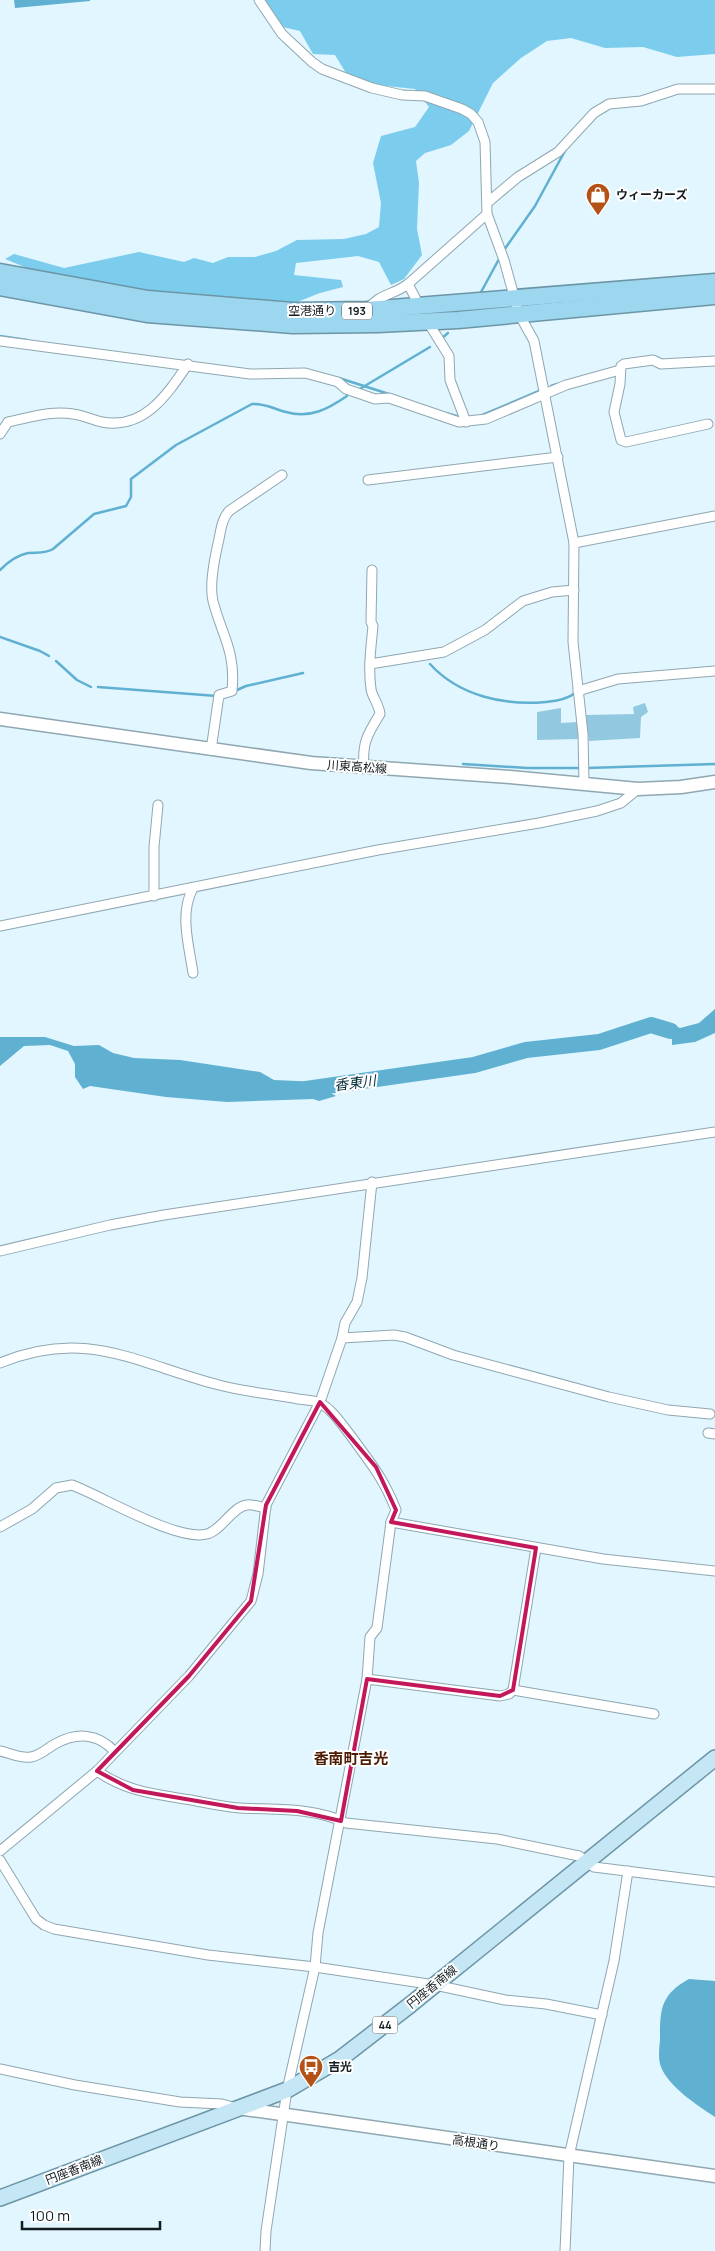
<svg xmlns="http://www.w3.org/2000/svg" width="715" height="2251" font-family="Manrope,'Noto Sans JP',sans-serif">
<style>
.green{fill:#93c9e0}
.forest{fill:#7bcced}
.water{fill:#5fb0d1}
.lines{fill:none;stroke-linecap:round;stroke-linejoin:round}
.stream{stroke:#5fb0d1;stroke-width:2.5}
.river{stroke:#5fb0d1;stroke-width:16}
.street-casing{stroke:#8fa7b1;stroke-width:11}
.secondary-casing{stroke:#8fa7b1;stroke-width:15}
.primary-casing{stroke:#6c95a6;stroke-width:18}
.highway-casing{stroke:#6c95a6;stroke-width:19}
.street{stroke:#fff;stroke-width:9}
.secondary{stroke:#fff;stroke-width:12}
.primary{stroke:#c4e6f5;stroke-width:15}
.highway{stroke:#9cd6ef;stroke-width:16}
.marked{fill:none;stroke:#c2185b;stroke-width:4;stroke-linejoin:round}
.labels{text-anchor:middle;stroke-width:4;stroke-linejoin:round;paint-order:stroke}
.shield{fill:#fff;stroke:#595f62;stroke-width:1}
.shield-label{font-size:11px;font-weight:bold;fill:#121b1f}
.poi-label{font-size:12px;font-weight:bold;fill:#121b1f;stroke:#fff;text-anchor:start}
.street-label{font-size:12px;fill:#121b1f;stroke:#fff}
.water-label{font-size:14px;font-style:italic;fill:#072f3d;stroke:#fff}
.quarter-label{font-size:15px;font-weight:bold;fill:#4b1c01;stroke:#fff}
</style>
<rect width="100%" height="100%" fill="#e1f6ff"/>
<g class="green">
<polygon points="645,703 648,712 641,717 640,738 589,741 586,715 634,714 633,707"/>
<polygon points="561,708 561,723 578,722 578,739 537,740 537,712"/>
</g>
<polygon class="forest" points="265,0 715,0 715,54 677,57 643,47 605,48 571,38 547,41 521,58 493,83 469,131 451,145 425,153 416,161 419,183 417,229 422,255 404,279 391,285 379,262 358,256 296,263 294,275 341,280 343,287 320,293 292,304 210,301 56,280 5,259 14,254 64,268 139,252 184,262 194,258 213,263 228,257 255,257 276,251 297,240 344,239 366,234 379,227 381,203 373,163 381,136 415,127 429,107 415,89 377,85 346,73 335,55 313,54 300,31 283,27"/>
<g class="water">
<polygon points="14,0 90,0 90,1 15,8"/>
<polygon points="715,1009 715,1033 695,1042 672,1045 672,1037 668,1031 652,1028 650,1021 662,1020 680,1028 699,1023"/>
<polygon points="0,1037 45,1037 74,1046 99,1045 113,1053 134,1058 180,1060 260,1072 274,1080 321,1082 331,1088 329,1092 336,1096 319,1101 313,1099 227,1102 166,1097 90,1086 83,1089 75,1077 75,1064 68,1051 50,1045 24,1046 0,1066"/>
<path d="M 689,1979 L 715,1981 L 715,2117 C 698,2106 669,2087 661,2067 C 658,2059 659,2049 660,2040 C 660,2010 660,1995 689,1979 Z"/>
</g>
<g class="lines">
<g class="stream">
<polyline points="504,250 535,206 566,149"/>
<polyline points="480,294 499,259"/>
<polyline points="0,336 27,340"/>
<polyline points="442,338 448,333"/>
<polyline points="339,378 389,394"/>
<polyline points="551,386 557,384"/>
<polyline points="358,390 430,347"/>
<polyline points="446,413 460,417"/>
<polyline points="480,416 539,391"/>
<path d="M 0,570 C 8,562 17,555 28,553 C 37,552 45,554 53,549 L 94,514 L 126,506 L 131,497 L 131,479 L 176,445 L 252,404 C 265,403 274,409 286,412 C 310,419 328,409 347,396"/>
<polyline points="0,637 40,651 49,656"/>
<polyline points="56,661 77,680 91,687"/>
<path d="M 430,664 C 459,696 505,706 546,702 C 556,701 568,699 575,693"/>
<polyline points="98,687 217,696"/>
<polyline points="237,690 246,686 303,673"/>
<polyline points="463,764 527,768 581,768"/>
<polyline points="587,768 715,764"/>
</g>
<polyline class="river" points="306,1089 474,1065 526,1050 599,1042 651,1025 671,1031"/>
<defs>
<g id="street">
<polyline points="259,0 282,34 312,62 322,69 372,88 402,95 425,96 462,109 471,114 478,122 485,142 487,214 504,260 519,314 534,341 574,543 573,642 583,734 584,783"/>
<polyline points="487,203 518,177 558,152 594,113 609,104 641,101 678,89 715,89"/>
<polyline points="408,284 420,307"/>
<path d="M 367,310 C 380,293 392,296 408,284 L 487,214"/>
<polyline points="426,319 449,356 450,380 466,422"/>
<polyline points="0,341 250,374 305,373 338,382 346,389 375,399 389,398 459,422 486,419 566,385 620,370"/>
<polyline points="708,424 626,442 621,440 614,412 620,384 621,366 624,364 653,360 661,364 715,361"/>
<path d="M 0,434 L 8,422 C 29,418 51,410 73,414 C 83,415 92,420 102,422 C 144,430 167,395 188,364"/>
<polyline points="368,480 558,457"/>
<polyline points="574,543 715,516"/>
<polyline points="370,664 444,652 485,630 523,601 552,592 574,590"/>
<polyline points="578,691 618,679 715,671"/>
<path d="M 211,750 L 219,695 L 232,691 C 236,651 222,636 213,601 C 209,585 215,556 219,539 C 221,529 222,519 229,511 L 282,475"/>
<path d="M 364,768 C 362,743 367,735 380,714 C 379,704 372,697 371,689 C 368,668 371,647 373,626 L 371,622 L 372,570"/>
<path d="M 193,888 C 179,914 189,945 193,973"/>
<polyline points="154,896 154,847 158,805"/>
<polyline points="0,926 378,850 539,823 597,811 621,803 638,789"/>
<polyline points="0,1251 110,1225 164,1215 715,1132"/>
<polyline points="342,1338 394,1335 405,1337 453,1355 609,1397 668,1410 710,1414"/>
<path d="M 0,1363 C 87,1327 137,1364 219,1385 C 245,1392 272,1394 298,1399 C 304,1400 314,1400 320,1403 C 333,1410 342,1425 351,1436 C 371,1464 383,1477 396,1510 L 391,1522 L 377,1628 L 370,1637 L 367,1679 L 318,1933 L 315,1967 L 287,2090 L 266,2231 L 265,2251"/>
<polyline points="708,1433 715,1434"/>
<polyline points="391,1522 603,1559 715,1571"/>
<path d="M 0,1527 L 32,1509 L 56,1488 L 72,1485 C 102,1496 177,1542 207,1534 C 222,1530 233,1506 247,1505 C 252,1504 260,1507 266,1508"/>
<polyline points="367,1679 500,1696 509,1694 513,1690 536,1548"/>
<polyline points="513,1690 654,1714"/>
<path d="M 0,1751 C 10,1753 21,1759 31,1757 C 41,1755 46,1749 55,1744 C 77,1732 98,1733 115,1752"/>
<path d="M 97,1771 C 127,1792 155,1794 191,1800 C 207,1803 224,1807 240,1808 C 275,1810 314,1807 346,1823 L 497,1839 L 579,1856 L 594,1867 L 715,1882"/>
<polyline points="0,1851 97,1771 189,1676 251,1601 258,1574 266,1505 320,1402 342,1338 345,1323 357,1302 362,1278 372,1182"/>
<polyline points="0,1860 36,1919 44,1925 54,1929 208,1955 315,1967 435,1985 505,2000 546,2004 602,2015"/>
<polyline points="0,2069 75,2085 180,2102 222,2104 236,2108"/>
<polyline points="565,2251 569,2156 614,1961 628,1871"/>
</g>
<g id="secondary">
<polyline points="0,719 311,763 510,777 638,789 681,787 715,782"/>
<polyline points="238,2108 715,2176"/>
</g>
<polyline id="primary" points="0,2198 287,2090 340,2059 410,2005 715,1758"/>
<g id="highway">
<polyline points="0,272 148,299 293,311 367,310 715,282"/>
<polyline points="0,287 147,314 293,325 378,324 458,320 715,296"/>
</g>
</defs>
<use href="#street" class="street-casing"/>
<use href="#secondary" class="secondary-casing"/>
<use href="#primary" class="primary-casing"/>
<use href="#highway" class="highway-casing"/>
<use href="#street" class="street"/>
<use href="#secondary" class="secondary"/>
<use href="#primary" class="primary"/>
<use href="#highway" class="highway"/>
</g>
<path class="marked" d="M 320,1402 L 376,1467 L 396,1510 L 391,1522 L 536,1548 L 513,1690 L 500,1696 L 367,1679 L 341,1821 L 297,1811 L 238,1808 L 133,1790 L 97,1771 L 189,1676 L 251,1601 L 266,1505 Z"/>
<defs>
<symbol id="shop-pin" viewBox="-11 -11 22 30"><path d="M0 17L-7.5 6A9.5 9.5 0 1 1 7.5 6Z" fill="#b45116" stroke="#fff"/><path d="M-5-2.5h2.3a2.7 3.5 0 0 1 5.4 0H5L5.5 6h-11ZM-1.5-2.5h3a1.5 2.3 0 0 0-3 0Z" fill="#fff"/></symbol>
<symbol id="bus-pin" viewBox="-11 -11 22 30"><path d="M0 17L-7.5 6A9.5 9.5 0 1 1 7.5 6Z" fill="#b45116" stroke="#fff"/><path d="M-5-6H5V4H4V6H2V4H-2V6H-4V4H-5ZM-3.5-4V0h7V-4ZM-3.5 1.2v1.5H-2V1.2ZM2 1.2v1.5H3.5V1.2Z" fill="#fff"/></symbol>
</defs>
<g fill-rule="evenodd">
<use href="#shop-pin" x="584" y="181" width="28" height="38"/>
<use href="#bus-pin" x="297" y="2053" width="28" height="38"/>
</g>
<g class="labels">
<g class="shield">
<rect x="342" y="302.5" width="30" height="17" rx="4"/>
<rect x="372.5" y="2016.5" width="25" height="17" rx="4"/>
</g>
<g class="shield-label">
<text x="357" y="315">193</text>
<text x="385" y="2029">44</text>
</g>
<g class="poi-label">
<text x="616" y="199">ウィーカーズ</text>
<text x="328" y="2071">吉光</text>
</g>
<g class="street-label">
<text x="312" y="315">空港通り</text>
<text transform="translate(357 767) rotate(4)" y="4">川東高松線</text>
<text transform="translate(432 1987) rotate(-39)" y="4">円座香南線</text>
<text transform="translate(476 2143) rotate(8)" y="4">高根通り</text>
<text transform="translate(74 2170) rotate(-21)" y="4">円座香南線</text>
</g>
<g class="water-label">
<text transform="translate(355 1083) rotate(-7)" y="5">香東川</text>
</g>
<g class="quarter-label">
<text x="351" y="1764">香南町吉光</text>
</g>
</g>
<path d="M22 2221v8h138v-8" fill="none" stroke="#121b1f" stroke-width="2.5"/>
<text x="30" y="2221" font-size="15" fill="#121b1f" stroke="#ffffff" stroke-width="4" paint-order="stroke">100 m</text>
</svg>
